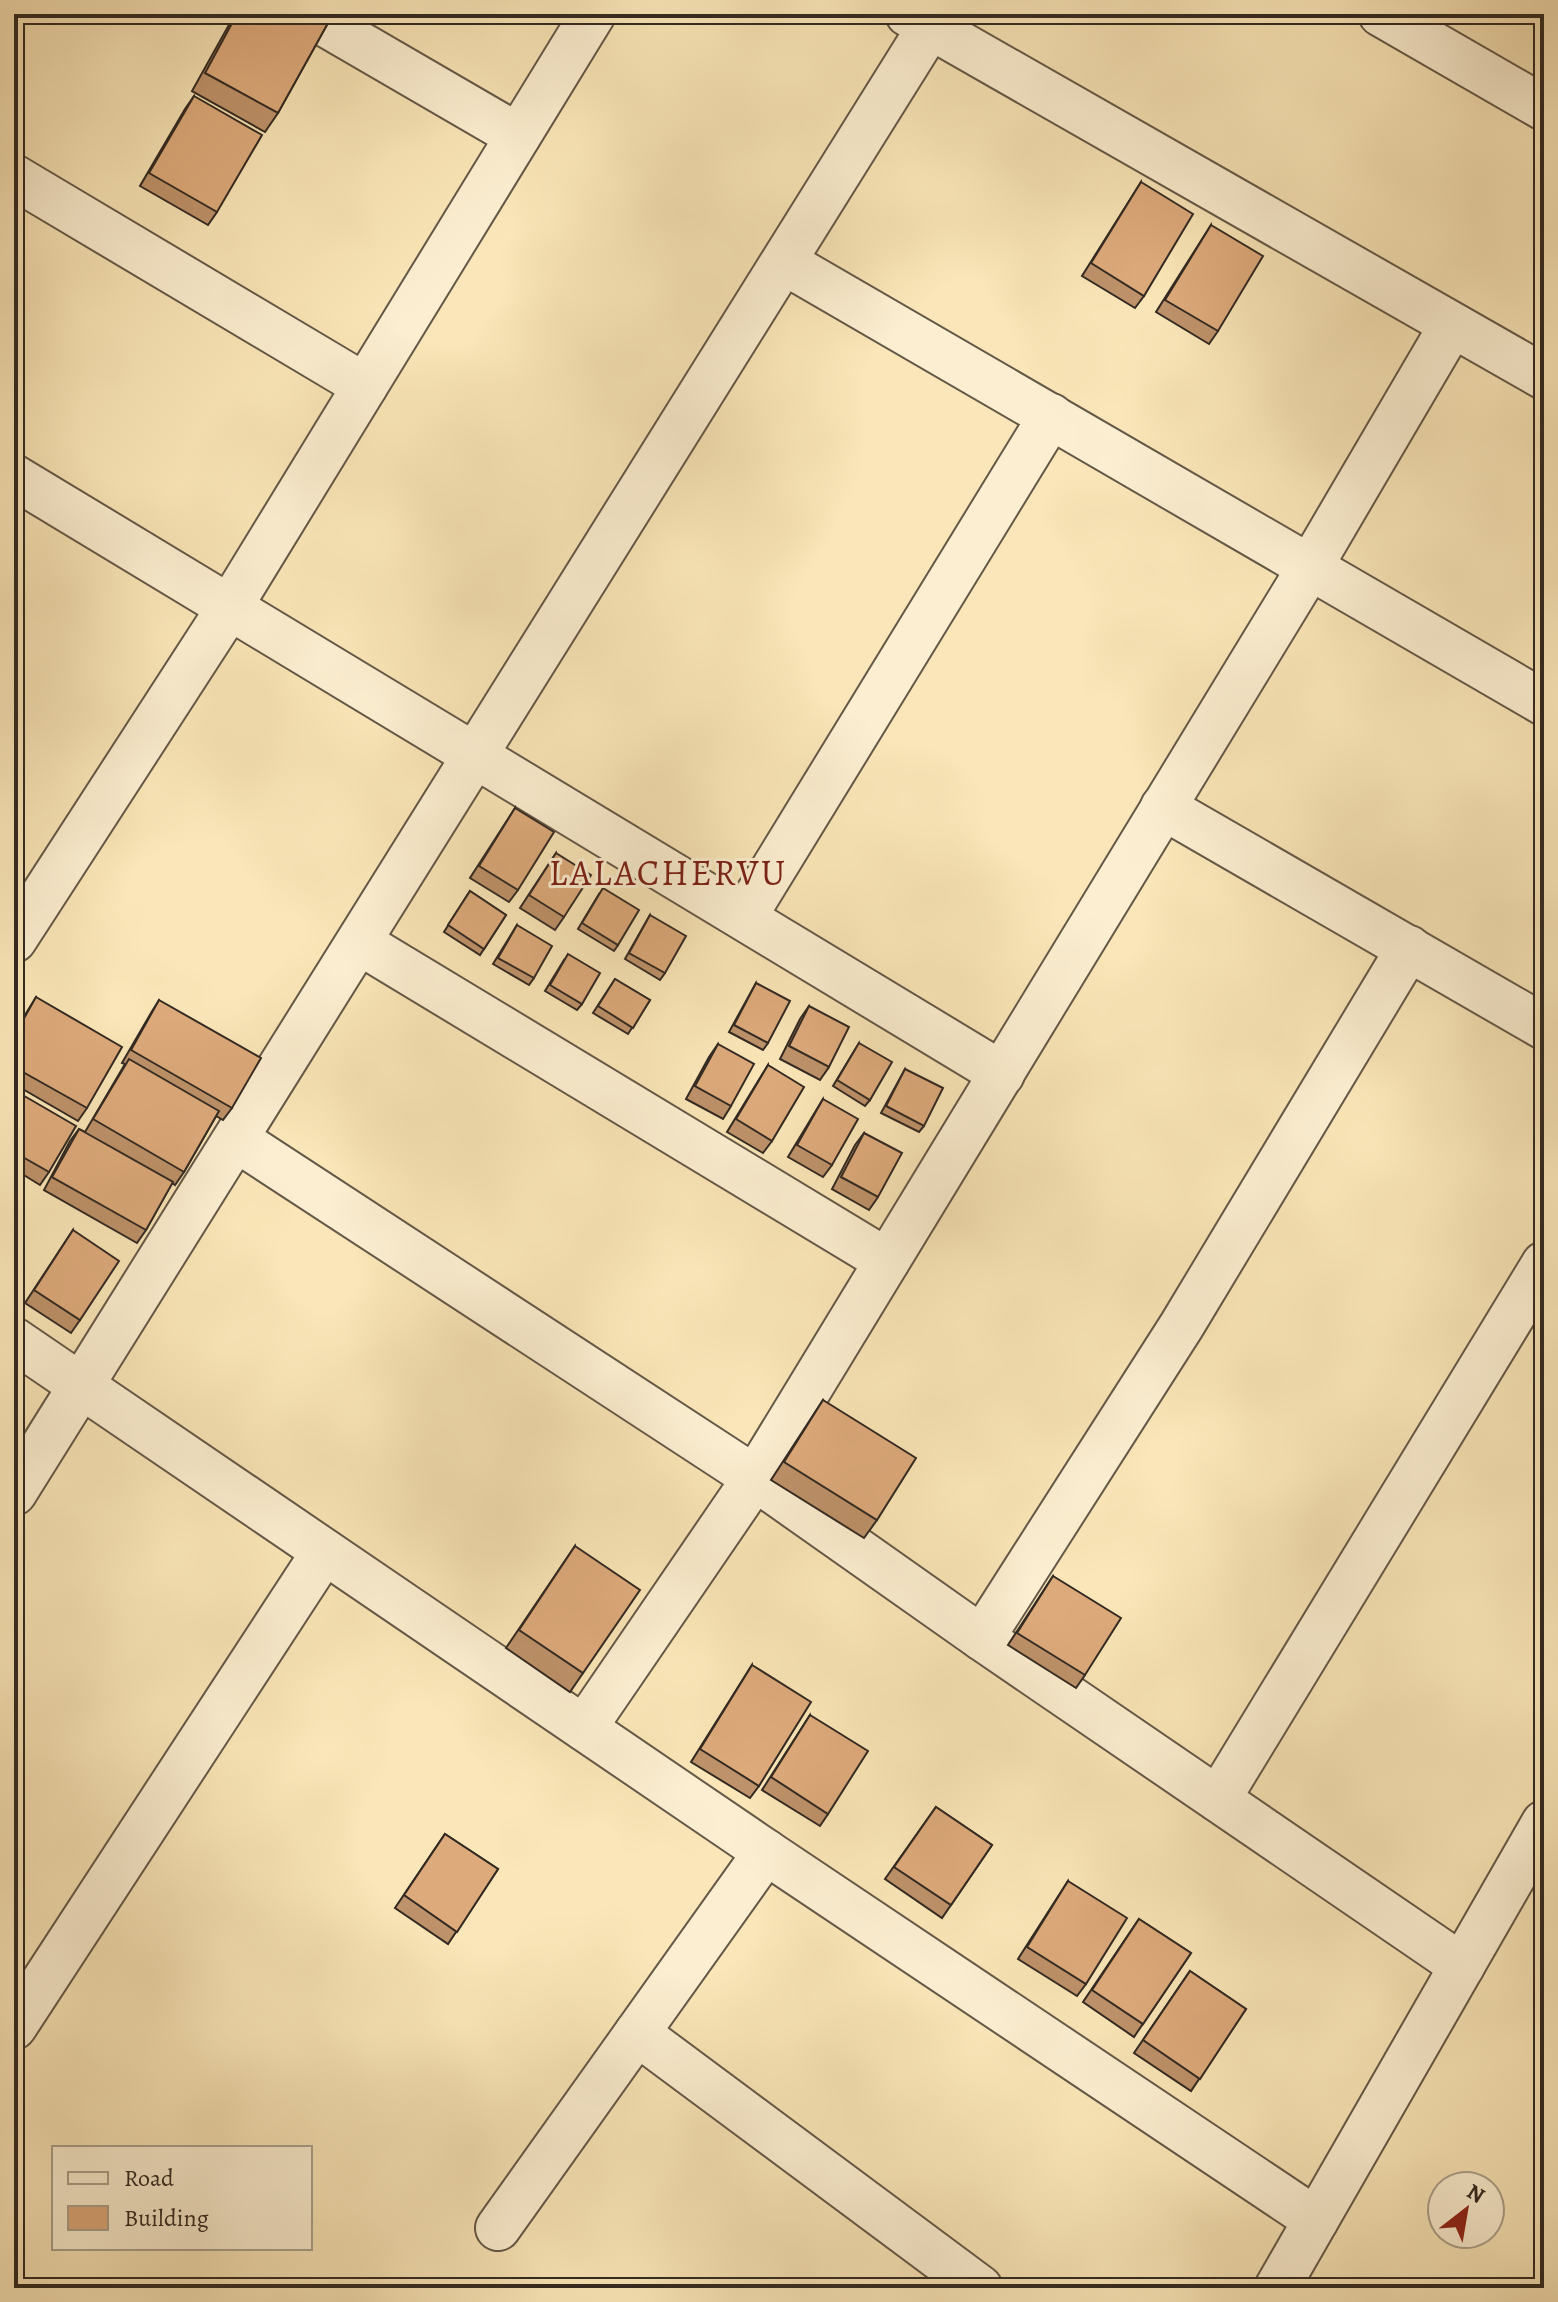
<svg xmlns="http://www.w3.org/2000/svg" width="1558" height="2302" font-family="Alegreya,serif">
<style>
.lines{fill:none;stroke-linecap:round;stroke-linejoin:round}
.minor-casing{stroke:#645847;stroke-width:48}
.minor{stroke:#fcefd1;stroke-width:44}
.wall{fill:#be926a;stroke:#322921;stroke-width:2}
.building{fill:#ddaa7b;stroke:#322921;stroke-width:2}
.labels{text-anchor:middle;stroke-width:6;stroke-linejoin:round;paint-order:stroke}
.quarter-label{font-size:36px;letter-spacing:2px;fill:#7a1f14;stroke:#fcefd1}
</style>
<rect width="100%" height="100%" fill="#fae6b8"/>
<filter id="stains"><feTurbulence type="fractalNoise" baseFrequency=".0025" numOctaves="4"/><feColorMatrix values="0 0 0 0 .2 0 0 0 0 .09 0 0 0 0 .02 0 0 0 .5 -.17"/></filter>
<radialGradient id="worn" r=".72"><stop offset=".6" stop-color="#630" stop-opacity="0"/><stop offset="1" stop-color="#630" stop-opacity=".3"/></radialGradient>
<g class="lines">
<defs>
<g id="minor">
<polyline points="308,14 518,136"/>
<polyline points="908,14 1544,377"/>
<polyline points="1381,14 1544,108"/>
<polyline points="14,177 365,386"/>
<polyline points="784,262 1544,703"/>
<polyline points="14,477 1002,1074"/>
<polyline points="1163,807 1544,1027"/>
<polyline points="744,917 1051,416"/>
<polyline points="14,940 229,608 593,14"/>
<polyline points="359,942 887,1261"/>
<polyline points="236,1139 755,1478 982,1638 1462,1966"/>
<polyline points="14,1340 766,1852 1316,2220"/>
<polyline points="14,1493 938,14"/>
<polyline points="982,1638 1182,1325 1409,948"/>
<polyline points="584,1728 755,1478 1310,567 1452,325"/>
<polyline points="1218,1799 1544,1264"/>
<polyline points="14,2027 324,1552"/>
<polyline points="637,2033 980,2288"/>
<polyline points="498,2228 766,1852"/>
<polyline points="1277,2288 1544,1823"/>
</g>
</defs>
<use href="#minor" class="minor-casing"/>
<use href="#minor" class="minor"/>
</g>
<g class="wall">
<polygon points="235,14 333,14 278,113 265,132 192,91"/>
<polygon points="194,96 217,212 208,225 140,186 185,109"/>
<polygon points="1141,182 1144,296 1135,308 1082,276"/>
<polygon points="1211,225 1218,331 1209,344 1156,312"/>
<polygon points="515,808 518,890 509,902 470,878"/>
<polygon points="556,853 564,917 555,930 520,908"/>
<polygon points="470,891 506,915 480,955 444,932"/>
<polygon points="599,894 618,945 614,951 578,929"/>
<polygon points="650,915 665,973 660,980 625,959"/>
<polygon points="517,925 534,978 529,985 493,964"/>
<polygon points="564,960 582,1004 577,1010 545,991"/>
<polygon points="615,979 650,1000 628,1034 593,1013"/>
<polygon points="756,983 768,1043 763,1050 729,1032"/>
<polygon points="36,997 87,1108 78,1121 14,1084 14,1033"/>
<polygon points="159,1000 232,1108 223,1120 216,1116 184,1172 175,1185 172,1183 146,1230 137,1243 44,1190 70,1141 79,1129 85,1132 125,1064 122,1063 151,1013"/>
<polygon points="809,1006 829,1067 820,1080 780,1059 800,1019"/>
<polygon points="859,1043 870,1100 865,1106 833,1086"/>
<polygon points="718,1044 731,1106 723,1119 686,1099 709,1057"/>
<polygon points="768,1065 772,1141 763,1153 727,1132"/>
<polygon points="905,1069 924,1126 919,1132 881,1113"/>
<polygon points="14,1090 49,1172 40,1185 14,1169"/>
<polygon points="823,1099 832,1165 823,1177 788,1157"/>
<polygon points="864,1133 878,1197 869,1210 832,1189 855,1145"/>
<polygon points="73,1230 80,1320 71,1333 25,1303"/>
<polygon points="823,1400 877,1520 864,1538 771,1480"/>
<polygon points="575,1546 583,1673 570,1692 506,1648"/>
<polygon points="1053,1576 1085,1675 1076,1688 1008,1645"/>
<polygon points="752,1665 759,1786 750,1798 691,1762"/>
<polygon points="810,1715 828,1814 820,1826 762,1790"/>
<polygon points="936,1807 992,1845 942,1918 885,1879"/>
<polygon points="445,1834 498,1869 448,1944 395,1908"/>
<polygon points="1068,1881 1086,1984 1077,1996 1018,1959"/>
<polygon points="1139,1919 1191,1953 1134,2037 1083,2002"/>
<polygon points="1190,1971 1246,2009 1191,2091 1134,2053"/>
</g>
<g class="building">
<polygon points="237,14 333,14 278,113 205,73"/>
<polygon points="194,96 262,135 217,212 149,173"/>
<polygon points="1141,182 1193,214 1144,296 1091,263"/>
<polygon points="1211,225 1263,256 1218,331 1165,300"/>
<polygon points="515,808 554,832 518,890 479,866"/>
<polygon points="556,853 591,875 564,917 529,895"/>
<polygon points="603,888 639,910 618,945 582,923"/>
<polygon points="470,891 506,915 484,949 448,925"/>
<polygon points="650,915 686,936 665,973 629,953"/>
<polygon points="517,925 552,946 534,978 498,958"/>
<polygon points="568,954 600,973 582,1004 550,985"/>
<polygon points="615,979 650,1000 633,1028 598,1006"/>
<polygon points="756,983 790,1001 768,1043 734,1025"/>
<polygon points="36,997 122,1047 87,1108 14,1067 14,1036"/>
<polygon points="159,1000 261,1058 232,1108 131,1050"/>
<polygon points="809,1006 849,1027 829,1067 789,1046"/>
<polygon points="859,1043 892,1062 870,1100 837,1080"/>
<polygon points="718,1044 754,1064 731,1106 695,1086"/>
<polygon points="129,1059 219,1111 184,1172 93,1119"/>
<polygon points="768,1065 804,1087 772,1141 736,1119"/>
<polygon points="905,1069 943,1088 924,1126 886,1106"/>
<polygon points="14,1090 76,1126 49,1172 14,1152"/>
<polygon points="823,1099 858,1119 832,1165 797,1145"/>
<polygon points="79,1129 173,1182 146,1230 52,1177"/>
<polygon points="864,1133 902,1153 878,1197 841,1177"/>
<polygon points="73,1230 119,1261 80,1320 34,1290"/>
<polygon points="823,1400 916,1458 877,1520 784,1462"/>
<polygon points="575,1546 640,1590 583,1673 519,1630"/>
<polygon points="1053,1576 1121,1618 1085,1675 1017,1633"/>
<polygon points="752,1665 811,1702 759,1786 700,1749"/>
<polygon points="810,1715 868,1751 828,1814 771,1777"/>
<polygon points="936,1807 992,1845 951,1905 894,1867"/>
<polygon points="445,1834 498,1869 457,1932 404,1895"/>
<polygon points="1068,1881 1127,1918 1086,1984 1027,1947"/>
<polygon points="1139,1919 1191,1953 1143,2024 1092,1990"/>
<polygon points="1190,1971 1246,2009 1200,2079 1143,2040"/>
</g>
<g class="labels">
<g class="quarter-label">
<text x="668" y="885">LALACHERVU</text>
</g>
</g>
<rect width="1558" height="2302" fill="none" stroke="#fae6b8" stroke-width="48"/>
<rect x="16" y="16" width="1526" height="2270" fill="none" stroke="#322921" stroke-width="4"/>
<rect x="24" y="24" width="1510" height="2254" fill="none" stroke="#322921" stroke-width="2"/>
<rect x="52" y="2146" width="260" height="104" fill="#fcefd1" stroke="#aba08b" stroke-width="2"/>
<rect x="68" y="2172" width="40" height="12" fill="#fcefd1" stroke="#aba08b" stroke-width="2"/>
<text x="124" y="2186" font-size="24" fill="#322921">Road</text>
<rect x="68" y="2206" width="40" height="24" fill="#ddaa7b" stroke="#aba08b" stroke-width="2"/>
<text x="124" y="2226" font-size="24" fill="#322921">Building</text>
<g transform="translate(1466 2210) rotate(31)"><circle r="38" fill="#fcefd1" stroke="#aba08b" stroke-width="2"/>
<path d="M0-6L14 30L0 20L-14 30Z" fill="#8f2418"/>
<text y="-12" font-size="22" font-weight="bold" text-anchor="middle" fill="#322921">N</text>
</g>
<rect width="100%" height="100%" filter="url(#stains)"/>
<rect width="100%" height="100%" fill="url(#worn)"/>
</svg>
